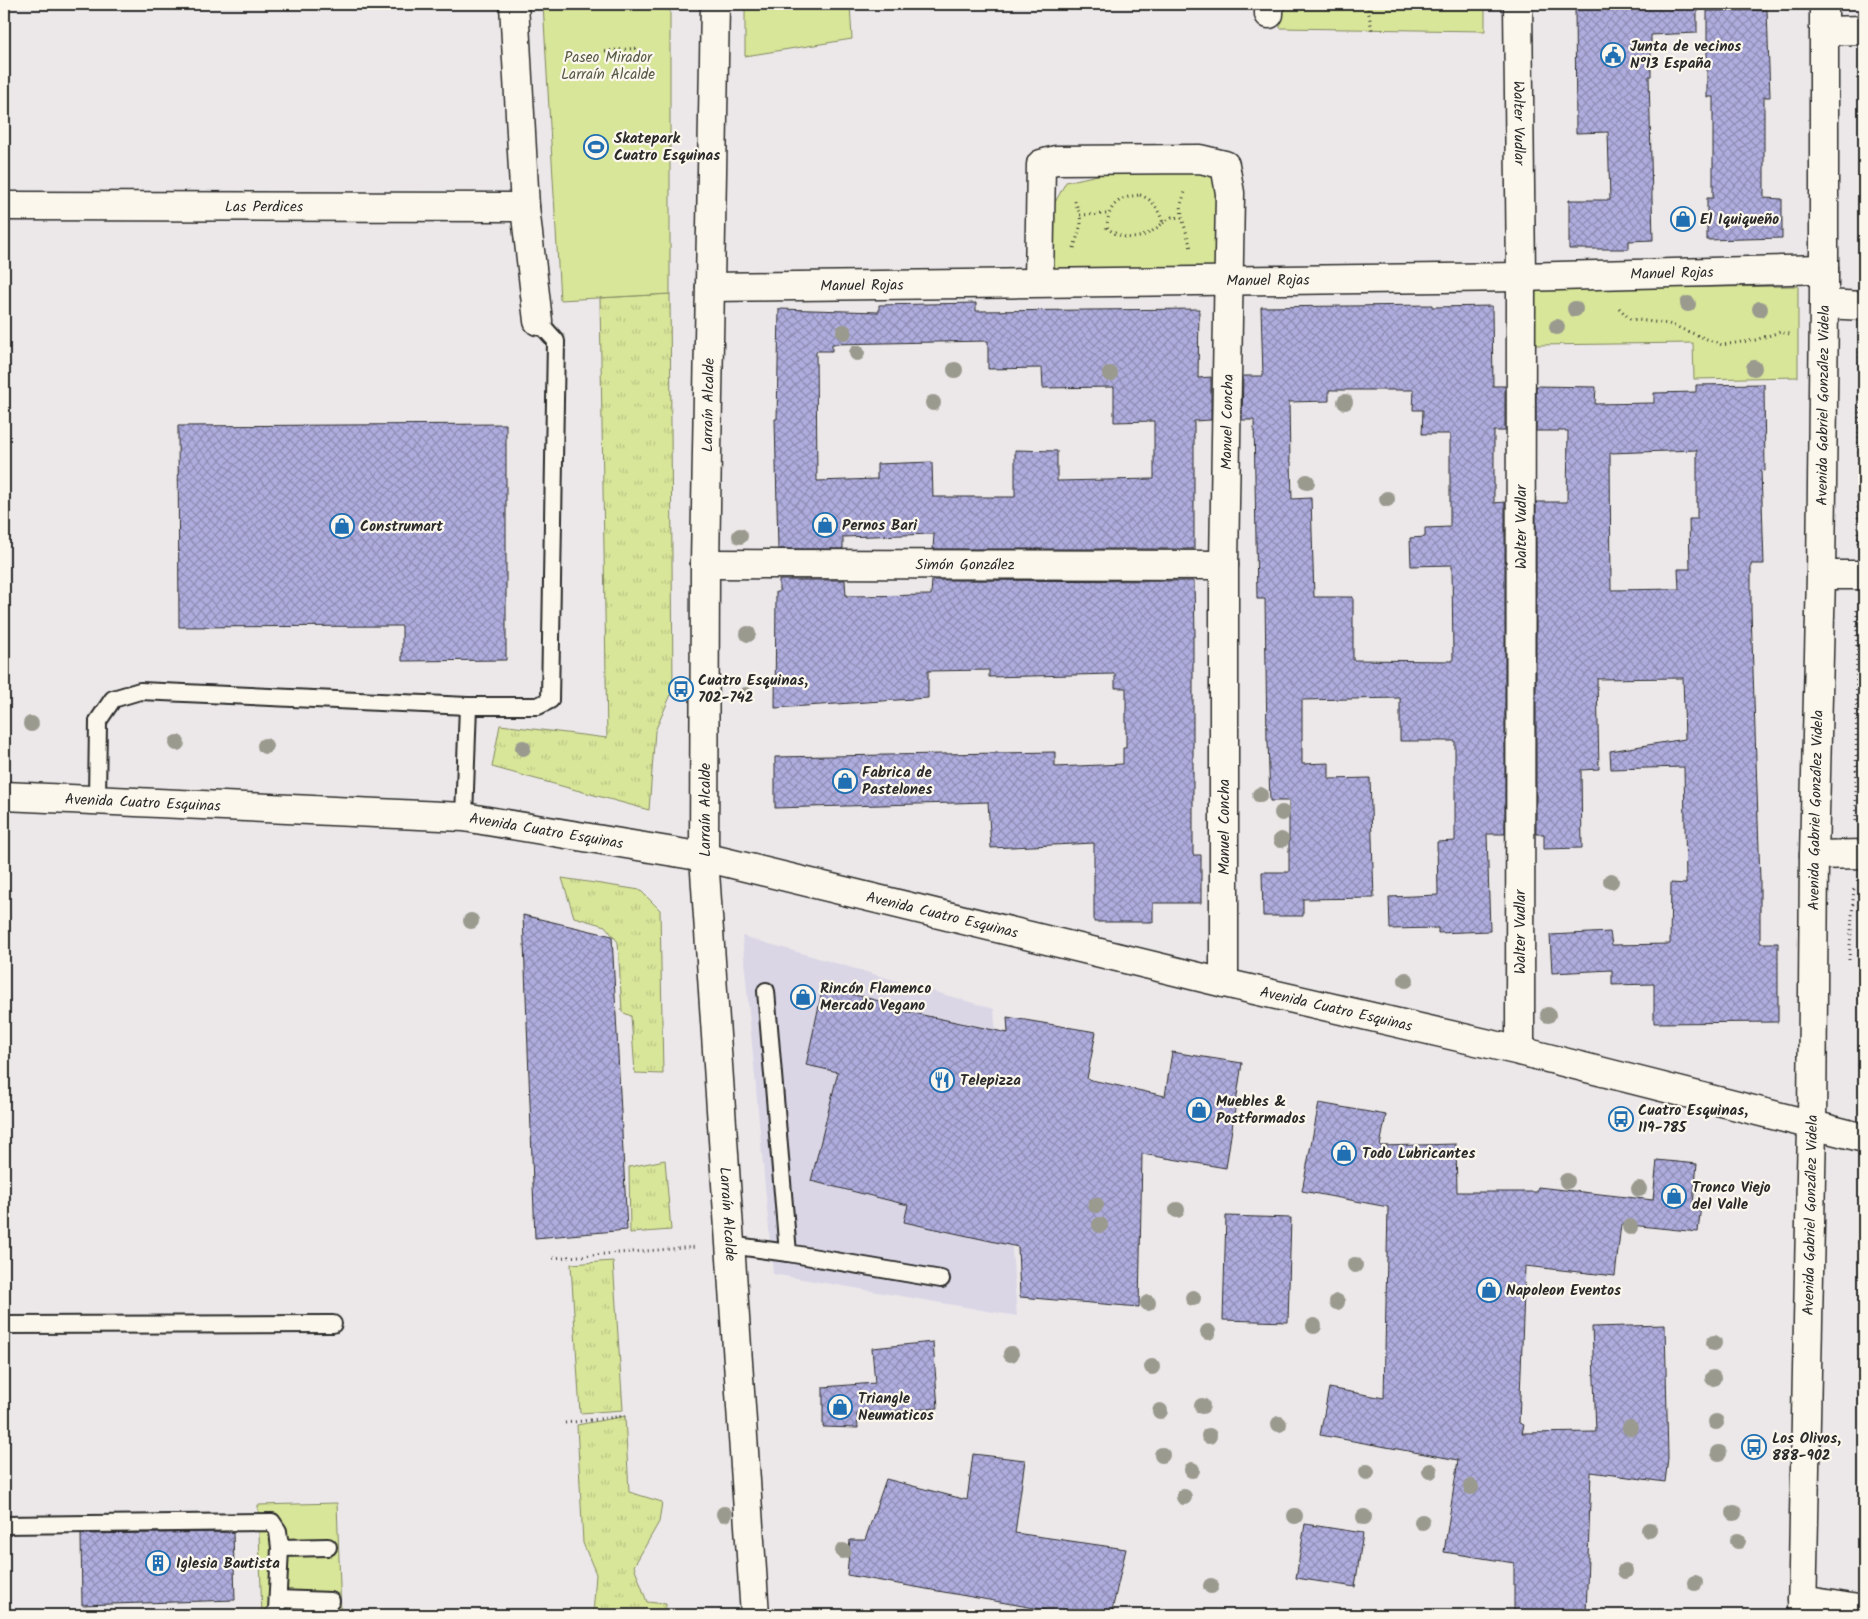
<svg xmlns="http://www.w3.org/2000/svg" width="1868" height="1619" font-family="Kalam,sans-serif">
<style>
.built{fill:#dad6e6}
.grass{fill:url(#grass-tufts);stroke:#828862}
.park{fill:#d8e699;stroke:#828862}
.building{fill:url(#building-cross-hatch);stroke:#2b2b2b;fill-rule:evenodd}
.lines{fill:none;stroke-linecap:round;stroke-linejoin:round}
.service-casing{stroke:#2b2b2b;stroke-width:20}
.minor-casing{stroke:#2b2b2b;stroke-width:31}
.tertiary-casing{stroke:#2b2b2b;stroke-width:31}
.primary-casing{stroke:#2b2b2b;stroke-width:31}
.path{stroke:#2b2b2b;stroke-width:3;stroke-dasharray:1 4;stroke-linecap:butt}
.service{stroke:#fbf7ec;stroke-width:16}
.minor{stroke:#fbf7ec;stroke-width:28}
.tertiary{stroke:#fbf7ec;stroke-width:28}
.primary{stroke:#fbf7ec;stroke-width:28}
.tree{fill:#9a9a8f}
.labels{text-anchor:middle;stroke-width:4.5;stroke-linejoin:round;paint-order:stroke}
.poi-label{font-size:15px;font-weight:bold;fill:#2b2b2b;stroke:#fbf7ec;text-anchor:start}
.park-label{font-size:15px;fill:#565a46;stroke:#fbf7ec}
.street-label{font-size:15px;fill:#2b2b2b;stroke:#fbf7ec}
</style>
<defs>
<pattern id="grass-tufts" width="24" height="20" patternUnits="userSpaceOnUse" patternTransform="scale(1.25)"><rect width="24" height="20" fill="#d8e699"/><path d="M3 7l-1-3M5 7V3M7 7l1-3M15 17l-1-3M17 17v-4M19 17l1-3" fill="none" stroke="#bac584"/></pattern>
<pattern id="building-cross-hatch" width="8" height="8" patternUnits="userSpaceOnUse" patternTransform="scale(1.25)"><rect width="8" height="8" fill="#afadde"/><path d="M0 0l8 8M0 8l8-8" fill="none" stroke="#8f8db4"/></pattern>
</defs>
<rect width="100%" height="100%" fill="#ece8e9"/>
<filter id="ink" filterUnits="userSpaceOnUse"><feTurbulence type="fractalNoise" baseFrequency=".02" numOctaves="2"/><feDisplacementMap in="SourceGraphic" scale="10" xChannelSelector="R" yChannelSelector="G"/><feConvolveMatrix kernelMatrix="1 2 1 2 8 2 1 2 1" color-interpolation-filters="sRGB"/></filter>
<g filter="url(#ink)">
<polygon class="built" points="742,936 994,1009 1017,1316 773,1274"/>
<g class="grass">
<polygon points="670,294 673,690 655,731 649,810 492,767 500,725 607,738 600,298"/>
<polygon points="562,878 640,890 660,910 663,1074 635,1073 631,1016 622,1012 618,942 605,926 574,917"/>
<polygon points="665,1160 671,1230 630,1233 629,1167"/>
<polygon points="613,1261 623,1410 580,1413 571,1264"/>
<polygon points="625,1416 629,1492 662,1502 659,1522 634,1566 647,1602 666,1604 665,1615 593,1615 596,1574 583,1543 577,1425"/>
</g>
<g class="park">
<polygon points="543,4 670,4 670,294 560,300"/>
<polygon points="745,4 850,4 852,39 745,56"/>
<polygon points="1280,4 1485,4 1485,31 1280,28"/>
<polygon points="1116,171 1193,171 1211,173 1218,196 1220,268 1056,273 1053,265 1053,206 1066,182"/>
<polygon points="1798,286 1798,377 1694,379 1693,343 1535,345 1535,289"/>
<polygon points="337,1503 341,1615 262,1615 258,1505"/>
</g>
<g class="building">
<polygon points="1697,4 1697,33 1651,35 1651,76 1649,76 1653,240 1629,241 1629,249 1569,249 1569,200 1610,200 1608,132 1576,133 1575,5"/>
<polygon points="1767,10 1770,97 1764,97 1764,198 1782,199 1782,238 1707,240 1707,198 1713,198 1713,97 1707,97 1707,11"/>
<path d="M 976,303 L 976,311 L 1199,309 L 1198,378 L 1211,377 L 1211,420 L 1194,421 L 1194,549 L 933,549 L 934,534 L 843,537 L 843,549 L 778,549 L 775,419 L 777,419 L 779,309 L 879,312 L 879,305 ZM 988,341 L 988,369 L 1042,368 L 1043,388 L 1114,387 L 1114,422 L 1154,421 L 1154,479 L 1057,481 L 1057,451 L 1015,450 L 1015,497 L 933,497 L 932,462 L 877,464 L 877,479 L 817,481 L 816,351 L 832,351 L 832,344 Z"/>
<path d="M 1432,305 L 1432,307 L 1492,306 L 1493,386 L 1505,386 L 1505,431 L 1494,431 L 1494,503 L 1505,502 L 1505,834 L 1487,834 L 1490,931 L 1438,933 L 1438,928 L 1390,929 L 1389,897 L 1438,895 L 1437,842 L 1455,841 L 1455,741 L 1400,741 L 1400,698 L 1302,700 L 1302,764 L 1329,763 L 1329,779 L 1370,778 L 1374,898 L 1303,899 L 1303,916 L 1263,916 L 1262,872 L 1289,872 L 1289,801 L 1270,801 L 1268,741 L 1267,741 L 1265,599 L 1257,599 L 1254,420 L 1242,420 L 1243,376 L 1263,376 L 1261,307 ZM 1329,390 L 1414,390 L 1413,410 L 1423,410 L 1422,434 L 1450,434 L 1450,527 L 1425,528 L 1425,537 L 1410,538 L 1411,566 L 1452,565 L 1453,661 L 1353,660 L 1353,597 L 1314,597 L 1311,498 L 1292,499 L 1291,461 L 1290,461 L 1289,402 L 1329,401 Z"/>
<path d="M 1764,384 L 1765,471 L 1761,470 L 1764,564 L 1751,564 L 1751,610 L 1760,880 L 1760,943 L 1778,943 L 1778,1022 L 1654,1023 L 1654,984 L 1612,985 L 1612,970 L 1552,973 L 1550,935 L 1610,932 L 1612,945 L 1670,944 L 1671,883 L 1686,884 L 1684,767 L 1611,769 L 1610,751 L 1685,739 L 1683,678 L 1597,679 L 1599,769 L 1581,770 L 1582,848 L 1544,849 L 1544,834 L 1536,834 L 1536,502 L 1567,502 L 1568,431 L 1536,431 L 1536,386 L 1596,387 L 1595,404 L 1654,403 L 1654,393 L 1696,392 L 1696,385 ZM 1697,450 L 1697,519 L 1689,519 L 1690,569 L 1678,569 L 1679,589 L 1611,590 L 1610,453 Z"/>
<polygon points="506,424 506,660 402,661 402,626 179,627 178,426"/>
<polygon points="779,580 845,580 846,596 931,595 932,580 1194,581 1195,636 1193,636 1193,855 1201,855 1201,903 1153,903 1153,922 1094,922 1094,843 991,848 988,802 775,808 775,757 1055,752 1055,767 1123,764 1123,748 1126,748 1126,688 1115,688 1115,674 989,677 989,670 928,671 928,698 775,708 776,592 779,592"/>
<polygon points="523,915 612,936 627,1230 535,1238"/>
<polygon points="823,987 895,1005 894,1009 1008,1033 1007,1017 1096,1032 1087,1079 1165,1096 1172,1052 1242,1063 1226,1168 1142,1154 1139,1307 1020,1297 1018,1247 904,1222 908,1205 811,1181 838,1072 806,1065"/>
<polygon points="1319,1103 1386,1115 1380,1146 1456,1144 1457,1192 1537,1192 1538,1187 1653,1200 1657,1160 1697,1164 1693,1204 1701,1205 1698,1232 1621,1224 1615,1276 1525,1266 1519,1423 1524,1425 1522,1433 1596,1432 1592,1327 1665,1325 1668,1458 1665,1482 1591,1472 1586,1615 1514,1615 1514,1563 1444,1552 1458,1460 1320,1435 1329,1388 1384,1398 1388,1207 1302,1191"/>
<polygon points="1226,1216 1291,1218 1288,1322 1223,1320"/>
<polygon points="933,1342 938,1408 857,1414 858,1428 823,1427 823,1387 875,1383 872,1348"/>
<polygon points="973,1454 1025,1460 1015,1533 1126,1549 1111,1615 1074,1615 847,1575 850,1540 865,1540 886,1479 967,1500"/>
<polygon points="1305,1524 1363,1533 1355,1587 1296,1578"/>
<polygon points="233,1532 235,1600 82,1605 81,1534"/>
</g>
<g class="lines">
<defs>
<g id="service">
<polyline points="97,800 98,721 113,699 140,691 468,706 538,706 550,700 556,341 538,321"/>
<polyline points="464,817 468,706"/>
<polyline points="766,991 788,1253 941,1279"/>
<polyline points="730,1245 788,1253"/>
<polyline points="4,1325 333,1324"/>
<polyline points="4,1525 272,1522 278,1531 280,1548 277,1611 273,1615"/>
<polyline points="280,1548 328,1547"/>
<polyline points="278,1599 331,1601"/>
</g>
<g id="minor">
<polyline points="514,4 525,207 538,321"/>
<path id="s1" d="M 1518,4 L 1521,277 L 1520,1051"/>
<polyline points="1269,14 1269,4"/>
<polyline points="1825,31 1864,30"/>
<path id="s2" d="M 4,206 L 525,207"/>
<polyline points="1039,282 1041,164 1056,160 1200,159 1225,165 1230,193 1224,565 1224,983"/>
<path id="s3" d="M 710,287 L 1521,277 L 1824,269"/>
<polyline points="1824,304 1864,306"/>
<path id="s4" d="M 705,564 L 1224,565"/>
<polyline points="1821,575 1864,575"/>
<polyline points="1814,855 1864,854"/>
<polyline points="1802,1600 1864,1610"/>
</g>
<g id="tertiary">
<path id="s5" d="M 715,4 L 705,564 L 704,857 L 755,1615"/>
</g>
<g id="primary">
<path id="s6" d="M 4,796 L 464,817 L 704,857 L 1224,983 L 1520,1051 L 1864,1138"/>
<path id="s7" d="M 1802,1615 L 1812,1126 L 1814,855 L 1821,575 L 1824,304 L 1824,4"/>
</g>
</defs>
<use href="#service" class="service-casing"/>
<use href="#minor" class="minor-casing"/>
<use href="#tertiary" class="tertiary-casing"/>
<use href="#primary" class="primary-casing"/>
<g class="path">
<polyline points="1367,4 1372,30"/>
<polyline points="605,51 639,48"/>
<path d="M 1140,195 C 1154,200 1158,209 1163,223 C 1144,239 1129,244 1107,228 C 1108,205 1118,197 1140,195 Z"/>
<polyline points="1075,201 1080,215 1108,214"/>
<polyline points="1860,214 1861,273"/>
<polyline points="1182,218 1181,204 1185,192"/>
<polyline points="1163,223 1172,217 1182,218 1191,248"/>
<polyline points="1074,248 1081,224 1080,215"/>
<polyline points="1619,308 1630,319 1669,324 1722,345 1755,340 1780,332 1790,334"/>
<polyline points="1858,543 1860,339"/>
<polyline points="1856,821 1857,607"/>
<polyline points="1849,960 1854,887"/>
<polyline points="553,1258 697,1247"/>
<polyline points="565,1423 625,1416"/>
</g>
<use href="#service" class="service"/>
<use href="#minor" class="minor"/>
<use href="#tertiary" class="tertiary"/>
<use href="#primary" class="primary"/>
</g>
<g class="tree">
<circle cx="1688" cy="304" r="8"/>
<circle cx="1575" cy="309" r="8"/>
<circle cx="1760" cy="309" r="8"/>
<circle cx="1557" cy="327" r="8"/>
<circle cx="844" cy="332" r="8"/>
<circle cx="857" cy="353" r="8"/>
<circle cx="1754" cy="368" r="8"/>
<circle cx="955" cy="370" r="8"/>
<circle cx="1110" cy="374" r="8"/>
<circle cx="1345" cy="402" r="8"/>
<circle cx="933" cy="403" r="8"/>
<circle cx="1307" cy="482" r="8"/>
<circle cx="1387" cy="499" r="8"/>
<circle cx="740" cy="536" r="8"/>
<circle cx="748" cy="634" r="8"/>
<circle cx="746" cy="695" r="8"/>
<circle cx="31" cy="724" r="8"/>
<circle cx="177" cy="743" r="8"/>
<circle cx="265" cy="746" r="8"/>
<circle cx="523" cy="748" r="8"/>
<circle cx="1260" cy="795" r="8"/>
<circle cx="1282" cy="813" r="8"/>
<circle cx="1281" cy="840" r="8"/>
<circle cx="1611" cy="881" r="8"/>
<circle cx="471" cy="921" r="8"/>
<circle cx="1406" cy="980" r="8"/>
<circle cx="1548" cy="1015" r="8"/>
<circle cx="1567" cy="1181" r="8"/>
<circle cx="1639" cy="1189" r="8"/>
<circle cx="1096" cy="1205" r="8"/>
<circle cx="1177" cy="1210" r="8"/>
<circle cx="1100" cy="1225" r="8"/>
<circle cx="1630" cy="1227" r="8"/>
<circle cx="1355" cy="1265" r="8"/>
<circle cx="1193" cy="1298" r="8"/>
<circle cx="1337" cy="1302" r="8"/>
<circle cx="1148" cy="1303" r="8"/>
<circle cx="1314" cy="1326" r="8"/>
<circle cx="1208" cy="1332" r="8"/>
<circle cx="1714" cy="1343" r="8"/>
<circle cx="1011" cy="1354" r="8"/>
<circle cx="1152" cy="1367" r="8"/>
<circle cx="1713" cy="1378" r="8"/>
<circle cx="1202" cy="1406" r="8"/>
<circle cx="1160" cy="1411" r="8"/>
<circle cx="1716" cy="1422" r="8"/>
<circle cx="1279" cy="1424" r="8"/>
<circle cx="1630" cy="1428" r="8"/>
<circle cx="1209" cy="1436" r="8"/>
<circle cx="1719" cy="1453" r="8"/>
<circle cx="1162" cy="1455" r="8"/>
<circle cx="1192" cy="1470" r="8"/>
<circle cx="1430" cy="1471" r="8"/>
<circle cx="1367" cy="1472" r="8"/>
<circle cx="1471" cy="1487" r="8"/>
<circle cx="1184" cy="1497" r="8"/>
<circle cx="1734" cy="1513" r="8"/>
<circle cx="724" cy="1514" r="8"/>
<circle cx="1295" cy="1516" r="8"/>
<circle cx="1364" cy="1517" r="8"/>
<circle cx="1422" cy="1522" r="8"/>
<circle cx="1649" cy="1530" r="8"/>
<circle cx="1738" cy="1541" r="8"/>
<circle cx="843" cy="1551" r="8"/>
<circle cx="1625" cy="1571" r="8"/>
<circle cx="1695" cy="1583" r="8"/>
<circle cx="1211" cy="1586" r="8"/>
</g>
</g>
<defs>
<symbol id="civic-ring" viewBox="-11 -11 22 22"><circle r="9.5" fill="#fbf7ec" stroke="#1f6fb2" stroke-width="1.5"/><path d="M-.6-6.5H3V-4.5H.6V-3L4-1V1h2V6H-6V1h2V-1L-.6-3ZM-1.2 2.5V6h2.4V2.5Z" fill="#1f6fb2"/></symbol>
<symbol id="stadium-ring" viewBox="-11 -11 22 22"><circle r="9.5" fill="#fbf7ec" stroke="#1f6fb2" stroke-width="1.5"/><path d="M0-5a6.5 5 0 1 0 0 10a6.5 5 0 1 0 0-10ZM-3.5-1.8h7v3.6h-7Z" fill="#1f6fb2"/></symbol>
<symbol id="shop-ring" viewBox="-11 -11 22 22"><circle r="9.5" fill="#fbf7ec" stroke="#1f6fb2" stroke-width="1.5"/><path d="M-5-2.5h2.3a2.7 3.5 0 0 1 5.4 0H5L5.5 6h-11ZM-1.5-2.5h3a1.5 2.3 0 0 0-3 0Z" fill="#1f6fb2"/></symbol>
<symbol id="bus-ring" viewBox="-11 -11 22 22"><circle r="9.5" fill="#fbf7ec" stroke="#1f6fb2" stroke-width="1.5"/><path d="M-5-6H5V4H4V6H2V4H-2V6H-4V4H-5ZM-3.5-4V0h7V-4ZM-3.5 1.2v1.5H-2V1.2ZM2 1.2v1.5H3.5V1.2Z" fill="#1f6fb2"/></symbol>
<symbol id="restaurant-ring" viewBox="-11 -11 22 22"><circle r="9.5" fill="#fbf7ec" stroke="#1f6fb2" stroke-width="1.5"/><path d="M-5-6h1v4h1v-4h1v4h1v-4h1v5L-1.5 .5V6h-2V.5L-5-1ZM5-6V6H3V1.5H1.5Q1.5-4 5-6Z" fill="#1f6fb2"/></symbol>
<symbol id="building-ring" viewBox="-11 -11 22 22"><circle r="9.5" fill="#fbf7ec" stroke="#1f6fb2" stroke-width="1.5"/><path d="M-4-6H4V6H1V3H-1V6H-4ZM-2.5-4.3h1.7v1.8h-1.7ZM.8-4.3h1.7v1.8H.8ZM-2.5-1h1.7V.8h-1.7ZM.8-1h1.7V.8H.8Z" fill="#1f6fb2"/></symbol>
</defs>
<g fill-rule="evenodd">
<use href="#civic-ring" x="1599" y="41" width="28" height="28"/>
<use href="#stadium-ring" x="582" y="133" width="28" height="28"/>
<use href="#shop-ring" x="1669" y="205" width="28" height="28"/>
<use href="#shop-ring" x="811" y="511" width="28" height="28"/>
<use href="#shop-ring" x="328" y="512" width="28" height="28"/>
<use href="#bus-ring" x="667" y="675" width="28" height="28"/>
<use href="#shop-ring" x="831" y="767" width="28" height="28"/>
<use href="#shop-ring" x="789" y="983" width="28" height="28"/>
<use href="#restaurant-ring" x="928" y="1066" width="28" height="28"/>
<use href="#shop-ring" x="1185" y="1096" width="28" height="28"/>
<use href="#bus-ring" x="1607" y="1105" width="28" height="28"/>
<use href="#shop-ring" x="1330" y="1139" width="28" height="28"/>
<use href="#shop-ring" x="1660" y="1182" width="28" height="28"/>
<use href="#shop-ring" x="1475" y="1276" width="28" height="28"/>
<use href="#shop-ring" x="826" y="1393" width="28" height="28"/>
<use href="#bus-ring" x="1740" y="1433" width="28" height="28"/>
<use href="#building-ring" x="144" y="1549" width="28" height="28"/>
</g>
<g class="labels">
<g class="poi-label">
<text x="1630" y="51">Junta de vecinos<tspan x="1630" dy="17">N°13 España</tspan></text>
<text x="614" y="143">Skatepark<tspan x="614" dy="17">Cuatro Esquinas</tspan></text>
<text x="1700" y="224">El Iquiqueño</text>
<text x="842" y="530">Pernos Bari</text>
<text x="360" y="531">Construmart</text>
<text x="698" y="685">Cuatro Esquinas,<tspan x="698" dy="17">702-742</tspan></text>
<text x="862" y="777">Fabrica de<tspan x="862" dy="17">Pastelones</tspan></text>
<text x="820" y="993">Rincón Flamenco<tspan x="820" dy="17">Mercado Vegano</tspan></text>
<text x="960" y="1085">Telepizza</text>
<text x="1216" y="1106">Muebles &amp;<tspan x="1216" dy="17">Postformados</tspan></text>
<text x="1638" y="1115">Cuatro Esquinas,<tspan x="1638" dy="17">119-785</tspan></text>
<text x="1362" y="1158">Todo Lubricantes</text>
<text x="1692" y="1192">Tronco Viejo<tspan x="1692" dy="17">del Valle</tspan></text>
<text x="1506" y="1295">Napoleon Eventos</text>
<text x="858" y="1403">Triangle<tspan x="858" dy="17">Neumaticos</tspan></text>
<text x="1772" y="1443">Los Olivos,<tspan x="1772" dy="17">888-902</tspan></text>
<text x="176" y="1568">Iglesia Bautista</text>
</g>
<g class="park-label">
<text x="608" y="62">Paseo Mirador<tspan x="608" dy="17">Larraín Alcalde</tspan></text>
</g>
<g class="street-label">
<text dy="5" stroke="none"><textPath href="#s1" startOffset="119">Walter Vudlar</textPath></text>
<text dy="5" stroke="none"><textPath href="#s2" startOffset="260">Las Perdices</textPath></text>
<text dy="5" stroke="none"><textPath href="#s3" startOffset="962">Manuel Rojas</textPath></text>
<text dy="5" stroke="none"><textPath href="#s3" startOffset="558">Manuel Rojas</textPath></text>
<text dy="5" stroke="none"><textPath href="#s3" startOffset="152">Manuel Rojas</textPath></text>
<text transform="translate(708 405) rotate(-89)" y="5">Larraín Alcalde</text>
<text dy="5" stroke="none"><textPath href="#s7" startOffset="1210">Avenida Gabriel González Videla</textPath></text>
<text transform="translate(1227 422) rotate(-89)" y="5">Manuel Concha</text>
<text transform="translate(1521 527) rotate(-90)" y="5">Walter Vudlar</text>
<text dy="5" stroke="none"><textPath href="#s4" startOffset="260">Simón González</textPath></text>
<text dy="5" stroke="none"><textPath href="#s6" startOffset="139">Avenida Cuatro Esquinas</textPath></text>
<text transform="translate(705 810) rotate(-90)" y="5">Larraín Alcalde</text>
<text dy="5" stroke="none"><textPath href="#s7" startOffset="805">Avenida Gabriel González Videla</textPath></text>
<text transform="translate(1224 827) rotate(-90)" y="5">Manuel Concha</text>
<text dy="5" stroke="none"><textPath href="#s6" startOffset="544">Avenida Cuatro Esquinas</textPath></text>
<text dy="5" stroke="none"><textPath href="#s6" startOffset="949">Avenida Cuatro Esquinas</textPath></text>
<text transform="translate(1520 932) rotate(-90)" y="5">Walter Vudlar</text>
<text dy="5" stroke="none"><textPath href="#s6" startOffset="1354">Avenida Cuatro Esquinas</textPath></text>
<text dy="5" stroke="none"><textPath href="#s7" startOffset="400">Avenida Gabriel González Videla</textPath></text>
<text dy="5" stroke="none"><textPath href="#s5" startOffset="1211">Larraín Alcalde</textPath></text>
</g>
</g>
<rect width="1868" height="1619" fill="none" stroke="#fbf7ec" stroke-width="20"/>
<rect x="10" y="10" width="1848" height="1599" fill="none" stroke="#2b2b2b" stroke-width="2" filter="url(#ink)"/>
</svg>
